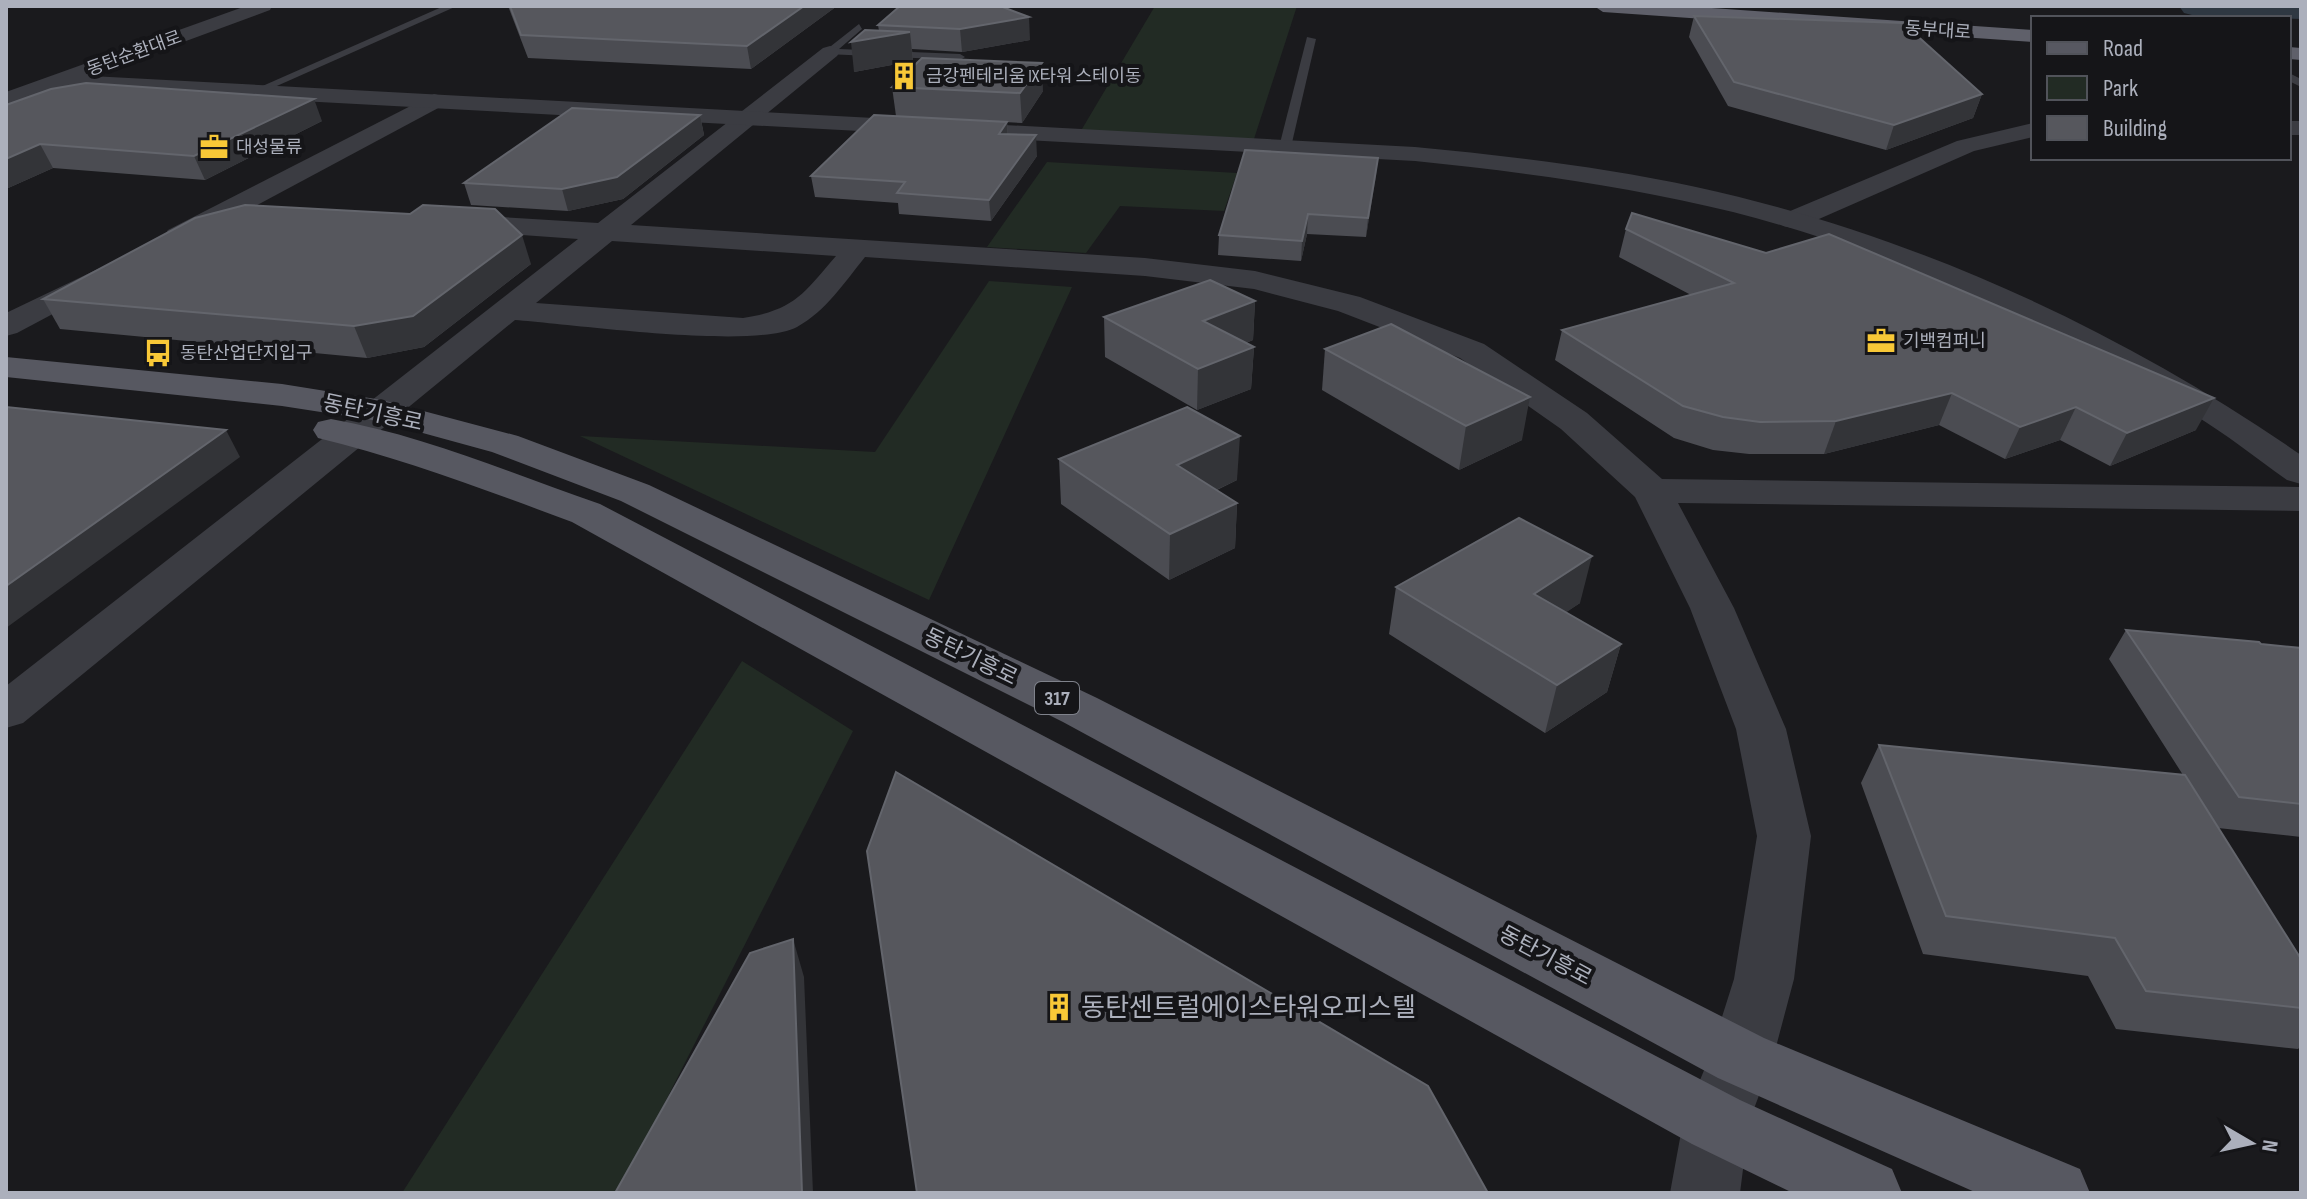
<svg xmlns="http://www.w3.org/2000/svg" width="2307" height="1199" font-family="'Sofia Sans Condensed','Noto Sans KR',sans-serif">
<style>
.green{fill:#222b24}
.lines{fill:none;stroke-linecap:round;stroke-linejoin:round}
.river{fill:#2f3842;fill-rule:evenodd}
.service{fill:#3b3c42;fill-rule:evenodd}
.minor{fill:#3b3c42;fill-rule:evenodd}
.tertiary{fill:#3b3c42;fill-rule:evenodd}
.primary{fill:#575861;fill-rule:evenodd}
.trunk{fill:#5f606a;fill-rule:evenodd}
.wall{fill:#4b4c52}
.shaded-wall{fill:#333438}
.building{fill:#56575d;stroke:#63656c;stroke-width:2}
.labels{text-anchor:middle;stroke-width:8;stroke-linejoin:round;paint-order:stroke}
.far-street-label{font-size:18px;fill:#acb0bc;stroke:#151518}
.far-poi-label{font-size:18px;fill:#acb0bc;stroke:#151518;text-anchor:start}
.shield{fill:#151518;stroke:#7f828b;stroke-width:2}
.shield-label{font-size:20px;font-weight:bold;fill:#acb0bc}
.street-label{font-size:22px;fill:#acb0bc;stroke:#151518}
.near-poi-label{font-size:26px;fill:#acb0bc;stroke:#151518;text-anchor:start}
</style>
<rect width="100%" height="100%" fill="#1a1a1d"/>
<g class="green">
<polygon points="1155,6 1297,6 1253,142 1079,134"/>
<polygon points="1047,162 1237,173 1224,211 1120,206 1086,253 987,247"/>
<polygon points="989,281 1072,287 929,600 580,436 875,452"/>
<polygon points="742,661 853,731 619,1193 402,1193"/>
</g>
<g class="lines">
<polygon class="river" points="2179,6 2301,6 2301,19 2196,16 2184,13"/>
<g class="service">
<polygon points="444,6 457,6 261,93 251,91"/>
<polygon points="859,24 862,29 839,49 960,54 965,57 960,60 826,54 826,50"/>
<polygon points="1307,37 1316,39 1291,147 1285,151 1279,147"/>
<polygon points="2289,73 2301,79 2301,87 2289,81"/>
</g>
<g class="minor">
<path d="M 830,46 L 837,48 L 840,52 L 837,56 L 631,225 L 1145,258 L 1255,271 L 1360,297 L 1484,344 L 1587,413 L 1662,479 L 2301,487 L 2301,511 L 1678,503 L 1734,608 L 1786,729 L 1811,836 L 1794,979 L 1773,1058 L 1749,1122 L 1740,1193 L 1670,1193 L 1683,1122 L 1709,1058 L 1734,979 L 1757,836 L 1736,729 L 1690,608 L 1635,497 L 1561,429 L 1460,358 L 1338,311 L 1254,289 L 1145,276 L 865,257 C 844,283 826,311 797,327 C 754,350 572,324 515,320 L 23,723 L 6,728 L 6,686 L 578,239 L 453,230 L 443,228 L 439,222 L 443,216 L 453,214 L 598,223 L 823,48 ZM 612,241 L 836,256 C 804,293 795,310 743,318 L 536,303 Z"/>
<polygon points="434,94 442,96 445,101 442,106 188,242 178,244 168,242 164,236 168,230"/>
<rect x="2289" y="121" width="12" height="14"/>
<polygon points="2033,123 2033,137 1974,151 1803,226 1793,228 1783,226 1779,220 1783,214 1957,141"/>
<polygon points="100,268 111,271 115,277 111,283 17,333 6,336 6,313"/>
</g>
<path class="tertiary" d="M 246,6 L 272,6 L 270,10 L 91,76 L 1415,147 C 1509,156 1603,167 1696,187 C 1912,234 2120,329 2301,455 L 2301,484 L 2287,480 C 2256,458 2226,434 2193,414 C 2052,326 1894,253 1733,212 C 1628,186 1522,172 1415,161 L 60,88 L 6,107 L 6,92 Z"/>
<g class="primary">
<polygon points="6,357 282,384 382,400 518,436 649,485 1097,698 1764,1038 2080,1169 2090,1193 1977,1193 1718,1078 1063,722 621,501 492,452 379,421 282,406 6,377"/>
<path d="M 331,419 C 423,435 513,474 600,504 L 1740,1100 L 1892,1169 L 1902,1193 L 1793,1193 L 1692,1144 L 572,522 C 488,491 405,459 318,438 L 313,430 L 318,422 Z"/>
</g>
<g class="trunk">
<polygon points="1594,6 1683,6 2033,30 2033,42 1603,12"/>
<polygon points="2289,47 2301,48 2301,60 2289,59"/>
</g>
</g>
<g class="wall">
<polygon points="508,6 837,6 751,69 528,58"/>
<polygon points="1003,7 1030,40 962,52 912,49 913,61 854,72 879,31 878,25"/>
<polygon points="1694,16 1982,94 1973,118 1886,150 1728,106 1689,37"/>
<polygon points="892,87 1043,91 1022,123 896,116"/>
<polygon points="6,105 322,121 205,180 53,168 6,189"/>
<polygon points="700,115 704,135 623,199 568,211 471,205 464,183"/>
<polygon points="1007,122 1008,134 1037,156 991,221 899,214 898,203 815,197 811,176"/>
<polygon points="1378,158 1366,237 1307,234 1301,261 1218,255 1219,235"/>
<polygon points="1626,229 2196,430 2110,466 2060,440 2005,459 1939,425 1824,454 1749,454 1713,450 1674,438 1555,360 1562,330 1691,295 1619,257"/>
<polygon points="531,264 424,347 367,358 60,329 43,299"/>
<polygon points="1255,301 1253,340 1246,343 1254,347 1251,389 1197,410 1105,357 1104,317"/>
<polygon points="1325,349 1522,440 1459,470 1322,390"/>
<polygon points="1059,459 1237,480 1217,490 1237,503 1235,548 1169,580 1061,504"/>
<polygon points="1396,587 1580,603 1566,612 1621,644 1607,692 1545,733 1389,634"/>
<polygon points="2126,630 2301,648 2301,837 2218,828 2301,959 2301,1046 2298,1049 2116,1029 2088,976 1923,954 1861,783 1879,745 2183,775 2109,659"/>
</g>
<g class="shaded-wall">
<polygon points="804,6 837,6 751,69 747,46"/>
<polygon points="1029,17 1030,40 962,52 960,29"/>
<polygon points="910,32 913,61 854,72 851,42"/>
<polygon points="1042,63 1043,91 1022,123 1020,93"/>
<polygon points="1982,94 1973,118 1886,150 1894,125"/>
<polygon points="314,99 322,121 205,180 194,156"/>
<polygon points="700,115 704,135 623,199 568,211 562,189"/>
<polygon points="1007,122 1008,142 999,134"/>
<polygon points="1036,135 1037,156 991,221 989,200"/>
<polygon points="40,144 53,168 6,189 6,159"/>
<polygon points="1378,158 1376,176 1366,237 1368,218"/>
<polygon points="1308,214 1307,234 1301,261 1302,241"/>
<polygon points="522,235 531,264 424,347 367,358 354,326"/>
<polygon points="1255,301 1253,340 1202,361 1203,321"/>
<polygon points="1254,347 1251,389 1197,410 1198,369"/>
<polygon points="1952,393 1939,425 1824,454 1836,421"/>
<polygon points="1530,397 1522,440 1459,470 1466,426"/>
<polygon points="2214,398 2196,430 2110,466 2127,433"/>
<polygon points="2076,407 2060,440 2005,459 2020,427"/>
<polygon points="226,430 240,457 6,628 6,586"/>
<polygon points="1240,436 1237,480 1176,509 1177,465"/>
<polygon points="1237,503 1235,548 1169,580 1170,534"/>
<polygon points="1592,556 1580,603 1524,641 1534,594"/>
<polygon points="1621,644 1607,692 1545,733 1557,685"/>
<polygon points="793,939 804,977 813,1193 802,1193"/>
</g>
<g class="building">
<polygon points="510,6 804,6 747,46 521,35"/>
<polygon points="900,6 1000,6 1029,17 960,29 878,25"/>
<polygon points="1694,16 1903,23 1982,94 1894,125 1734,82"/>
<polygon points="865,30 910,32 851,42"/>
<polygon points="922,58 1042,63 1020,93 892,87"/>
<polygon points="86,83 314,99 194,156 40,144 6,159 6,105 51,89"/>
<polygon points="572,108 700,115 617,177 562,189 464,183"/>
<polygon points="874,115 1007,122 999,134 1036,135 989,200 897,193 905,182 811,176"/>
<polygon points="1245,150 1378,158 1368,218 1308,214 1302,241 1219,235"/>
<polygon points="245,205 410,214 423,205 495,209 522,235 413,316 354,326 43,299 195,218"/>
<polygon points="1632,213 1766,253 1829,234 2214,398 2127,433 2076,407 2020,427 1952,393 1836,421 1760,422 1723,417 1683,406 1562,330 1734,283 1626,229"/>
<polygon points="1210,280 1255,301 1203,321 1254,347 1198,369 1104,317"/>
<polygon points="1391,324 1530,397 1466,426 1325,349"/>
<polygon points="6,407 226,430 6,586"/>
<polygon points="1187,407 1240,436 1177,465 1237,503 1170,534 1059,459"/>
<polygon points="1519,518 1592,556 1534,594 1621,644 1557,685 1396,587"/>
<polygon points="2126,630 2259,642 2261,644 2301,648 2301,804 2239,797"/>
<polygon points="1879,745 2185,775 2301,959 2301,1008 2146,991 2115,938 1946,916"/>
<polygon points="896,772 1428,1086 1488,1193 917,1193 867,851"/>
<polygon points="793,939 802,1193 615,1193 750,953"/>
</g>
<defs>
<symbol id="building-bare" viewBox="-9 -9 18 18"><path d="M-4-6H4V6H1V3H-1V6H-4ZM-2.5-4.3h1.7v1.8h-1.7ZM.8-4.3h1.7v1.8H.8ZM-2.5-1h1.7V.8h-1.7ZM.8-1h1.7V.8H.8Z" fill="#f8c837" stroke="#151518" stroke-width="2.5" paint-order="stroke"/></symbol>
<symbol id="office-bare" viewBox="-9 -9 18 18"><path d="M-6-3h4V-5.5h4V-3h4V5H-6ZM-1-4.5V-3h2v-1.5ZM-6 0V1H6V0Z" fill="#f8c837" stroke="#151518" stroke-width="2.5" paint-order="stroke"/></symbol>
<symbol id="bus-bare" viewBox="-9 -9 18 18"><path d="M-5-6H5V4H4V6H2V4H-2V6H-4V4H-5ZM-3.5-4V0h7V-4ZM-3.5 1.2v1.5H-2V1.2ZM2 1.2v1.5H3.5V1.2Z" fill="#f8c837" stroke="#151518" stroke-width="2.5" paint-order="stroke"/></symbol>
</defs>
<g fill-rule="evenodd">
<use href="#building-bare" x="884" y="56" width="40" height="40"/>
<use href="#office-bare" x="194" y="127" width="40" height="40"/>
<use href="#office-bare" x="1861" y="321" width="40" height="40"/>
<use href="#bus-bare" x="138" y="333" width="40" height="40"/>
<use href="#building-bare" x="1039" y="987" width="40" height="40"/>
</g>
<g class="labels">
<g class="far-street-label">
<text transform="translate(1938 30) rotate(4)" y="6">동부대로</text>
<text transform="translate(134 53) rotate(-20)" y="6">동탄순환대로</text>
</g>
<g class="far-poi-label">
<text x="926" y="82">금강펜테리움 IX타워 스테이동</text>
<text x="236" y="153">대성물류</text>
<text x="1903" y="347">기백컴퍼니</text>
<text x="180" y="359">동탄산업단지입구</text>
</g>
<rect class="shield" x="1035" y="682" width="44" height="32" rx="6"/>
<g class="shield-label">
<text x="1057" y="705">317</text>
</g>
<g class="street-label">
<text transform="translate(373 412) rotate(12)" y="8">동탄기흥로</text>
<text transform="translate(971 656) rotate(26)" y="8">동탄기흥로</text>
<text transform="translate(1546 955) rotate(28)" y="8">동탄기흥로</text>
</g>
<g class="near-poi-label">
<text x="1081" y="1016">동탄센트럴에이스타워오피스텔</text>
</g>
</g>
<rect width="2307" height="1199" fill="none" stroke="#acb0bc" stroke-width="16"/>
<rect x="2031" y="16" width="260" height="144" fill="#151518" stroke="#51535a" stroke-width="2"/>
<rect x="2047" y="42" width="40" height="12" fill="#575861" stroke="#51535a" stroke-width="2"/>
<text x="2103" y="56" font-size="24" fill="#acb0bc">Road</text>
<rect x="2047" y="76" width="40" height="24" fill="#222b24" stroke="#51535a" stroke-width="2"/>
<text x="2103" y="96" font-size="24" fill="#acb0bc">Park</text>
<rect x="2047" y="116" width="40" height="24" fill="#56575d" stroke="#51535a" stroke-width="2"/>
<text x="2103" y="136" font-size="24" fill="#acb0bc">Building</text>
<g transform="translate(2251 1143) rotate(99)" stroke="#151518" stroke-width="6" paint-order="stroke">
<path d="M0-6L14 30L0 20L-14 30Z" fill="#acb0bc"/>
<text y="-12" font-size="22" font-weight="bold" text-anchor="middle" fill="#acb0bc">N</text>
</g>
</svg>
